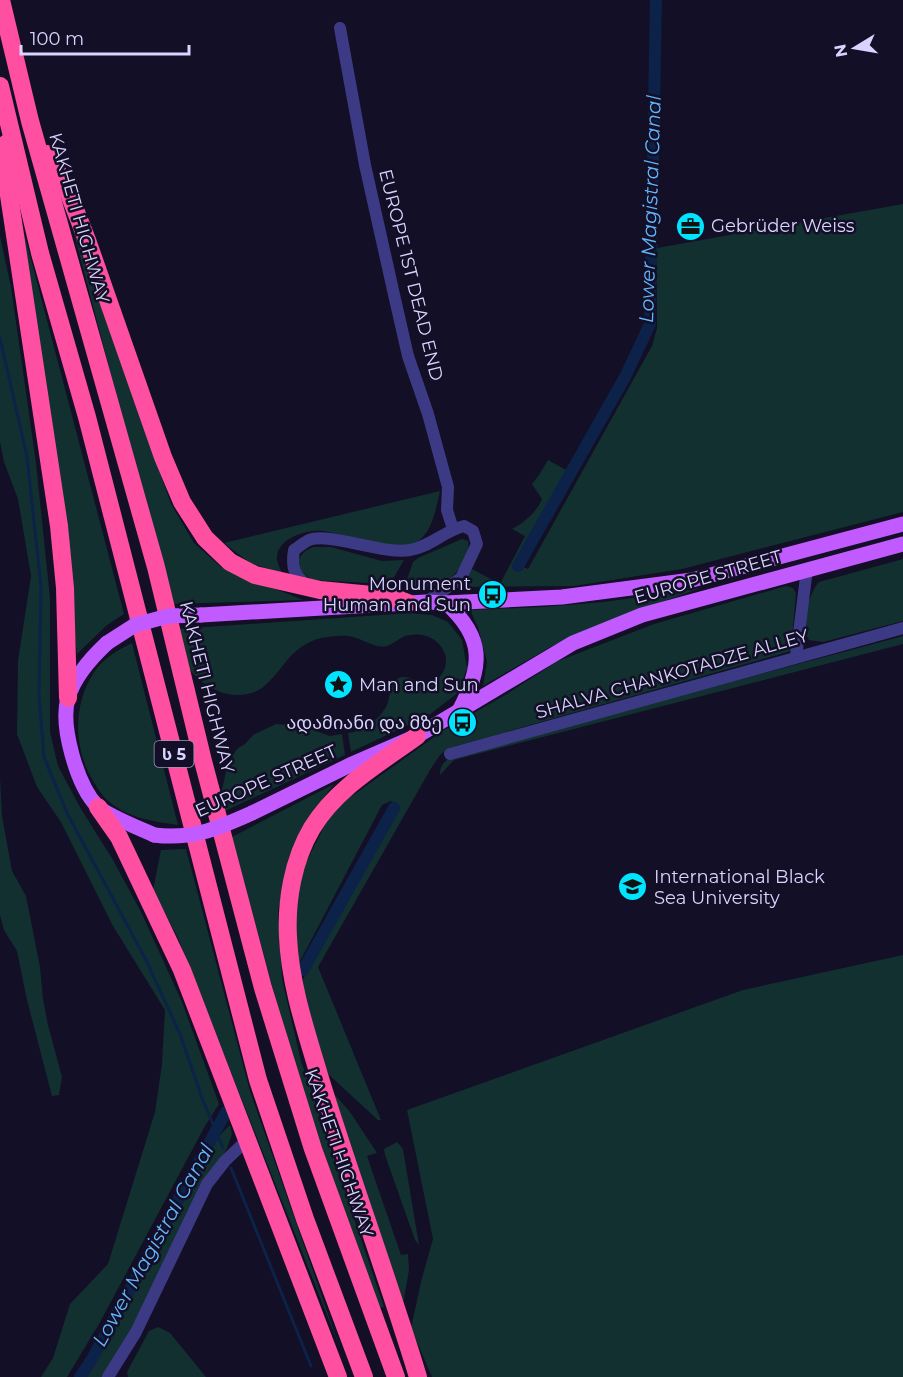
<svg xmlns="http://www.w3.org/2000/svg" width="903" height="1377" font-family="Montserrat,'Noto Sans Georgian',sans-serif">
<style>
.green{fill:#12302f}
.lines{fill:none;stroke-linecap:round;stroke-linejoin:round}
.stream{stroke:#0c2248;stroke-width:3}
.canal{stroke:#0c2248;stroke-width:12}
.street{stroke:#3d3a85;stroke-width:12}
.primary{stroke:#c25bff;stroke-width:15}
.highway{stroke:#ff4fa3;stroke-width:18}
.primary-bridge{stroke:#c25bff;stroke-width:15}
.labels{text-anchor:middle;stroke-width:5;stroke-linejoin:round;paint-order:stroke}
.shield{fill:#130f26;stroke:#9e99be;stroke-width:1.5}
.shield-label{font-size:16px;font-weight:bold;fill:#d9d4ff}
.street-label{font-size:18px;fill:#d9d4ff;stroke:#130f26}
.poi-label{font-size:18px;fill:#d9d4ff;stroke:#130f26;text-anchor:start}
.water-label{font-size:20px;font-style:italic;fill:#62b6ff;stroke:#130f26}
</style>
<rect width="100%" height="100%" fill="#130f26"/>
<g class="green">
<path d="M 903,204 L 903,512 L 682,569 L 574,586 L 462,587 L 472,569 L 500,584 L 525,536 L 512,529 C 526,521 535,514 542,499 L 532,484 L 539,475 L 548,460 L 568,471 L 516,564 L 528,569 L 652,346 L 657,328 L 657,248 Z"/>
<polygon points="70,218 171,504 194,543 221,567 303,600 171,604"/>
<polygon points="22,225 124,614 107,625 77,654"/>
<polygon points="0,236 11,287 36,463 50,598 50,732 58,766 81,809 113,860 141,912 182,1002 219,1104 205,1126 99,1324 67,1377 41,1377 53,1358 70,1304 108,1264 155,1112 162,1064 165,1010 113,926 61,822 37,787 17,734 18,661 31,576 18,499 4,462 0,442"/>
<path d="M 440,491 C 436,508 432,536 414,543 C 394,552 345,534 323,531 C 306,529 275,539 277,560 C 278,564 280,569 282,573 L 250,563 L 224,543 Z"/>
<path d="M 462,539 L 468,541 C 472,560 451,583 433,586 C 424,588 414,586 405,585 L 413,562 L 418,558 Z"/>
<path d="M 313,547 L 331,547 L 382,561 L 404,560 L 390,584 L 311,580 L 298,568 C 298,556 302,552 313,547 Z"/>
<path d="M 903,559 L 903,621 L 823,642 L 809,640 C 800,627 808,594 819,582 Z"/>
<polygon points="786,586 793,588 796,593 791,651 449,748 440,755 430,770 318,967 381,1120 378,1120 328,1074 317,1041 302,981 398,807 391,801 382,805 298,965 294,935 299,876 327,821 345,801 444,730 507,694 558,661 654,624"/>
<polygon points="701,588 609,621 552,646 483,686 487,662 478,627 470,610 543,607 604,602"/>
<path d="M 410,613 L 432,615 L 448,622 L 462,640 L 467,668 L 459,692 L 429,715 L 351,752 L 348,733 C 363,731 378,721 386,707 C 391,698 389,677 403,677 C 410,677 419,682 426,684 C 440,682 449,668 445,654 C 438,636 420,631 403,637 C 398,639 393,644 387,646 C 377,650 360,637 348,636 C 340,635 329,637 321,638 C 288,647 284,671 262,688 C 237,705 201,689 187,665 C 182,655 180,640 177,629 Z"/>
<path d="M 903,636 L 903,644 L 454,760 L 440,775 C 440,765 444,761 454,756 Z"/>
<path d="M 132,643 L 178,825 C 152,821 126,818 106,799 C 102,795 98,789 95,784 C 73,751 72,704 95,671 C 104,658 118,650 132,643 Z"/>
<polygon points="276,724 302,726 330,736 342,734 345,755 225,811 221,794 228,762 238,748 245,744 253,735"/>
<polygon points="0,777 2,816 12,871 26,896 40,967 43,999 48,1025 62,1077 59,1095 52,1096 27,1000 17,951 4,930 0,915"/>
<polygon points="334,784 306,822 288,860 278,911 282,979 301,1061 384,1307 377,1308 292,1060 232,837"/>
<polygon points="186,849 250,1091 340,1348 178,938 153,890 161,850"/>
<polygon points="903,955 903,1377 432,1377 411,1328 421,1282 433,1239 407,1110 743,990"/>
<polygon points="327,1086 350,1112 377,1153 367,1156 401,1255 408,1254 409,1270 403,1304"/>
<polygon points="230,1125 232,1134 227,1148 114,1361 102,1377 87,1377 219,1136"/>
<polygon points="397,1142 403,1149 419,1245 415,1240 385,1155 384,1149"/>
<polygon points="158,1327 170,1333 206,1377 128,1377 127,1372 149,1331"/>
</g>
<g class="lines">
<g class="stream">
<polyline points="0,338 27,457 41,586 39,695 44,757 68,815 146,960 180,1034 202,1098 223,1148"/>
<polyline points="231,1168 311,1366"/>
</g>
<g class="canal">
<polyline points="518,566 625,377 650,324 656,0"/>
<polyline points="303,970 394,808"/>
<polyline points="80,1377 92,1359 226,1112"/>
</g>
<g class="street">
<polyline points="340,28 365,165 395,299 408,356 428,414 448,487 447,510 453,529"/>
<path d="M 307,586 C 294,574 291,568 294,550 C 299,547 304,542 309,540 C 329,532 384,555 410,550 C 430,547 444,531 464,526 L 473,531 L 477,544 L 461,578 L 426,602"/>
<polyline points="796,657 807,569"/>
<polyline points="450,754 903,628"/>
<polyline points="108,1377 136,1332 207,1184 225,1161 247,1140"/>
</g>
<g class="primary">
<path d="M 446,603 C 486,639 482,667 459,711"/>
<polyline points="201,615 426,602 446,603 562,597 692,580 903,524"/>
<path d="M 107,643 C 92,657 74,677 68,698 C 60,726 77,785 97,806 C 106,815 141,829 154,835"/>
<polyline points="252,813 350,765 417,736 573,643 642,615 903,544"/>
</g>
<g class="highway">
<polyline points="1,0 30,121 156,567 203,761 263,988 313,1149 396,1377"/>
<polyline points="0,86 40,253 87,417 258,1080 305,1219 364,1377"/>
<polyline points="7,143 7,182 59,526 65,588 68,698"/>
<polyline points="48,154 69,194 87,240 163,457 182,502 205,538 230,562 255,575 320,590 393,597 408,603"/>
<path d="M 417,736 C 380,763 337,787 312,828 C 293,860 286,901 288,937 C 290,984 306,1031 319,1075 C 350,1176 387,1275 418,1377"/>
<polyline points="98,807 119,837 182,970 338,1377"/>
</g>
<g class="primary-bridge">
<polyline points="107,643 135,625 168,616 201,615"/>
<path d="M 154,835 C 193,840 218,828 252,813"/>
</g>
</g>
<defs>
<symbol id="office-disc" viewBox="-11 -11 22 22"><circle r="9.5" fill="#00e5ff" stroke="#130f26"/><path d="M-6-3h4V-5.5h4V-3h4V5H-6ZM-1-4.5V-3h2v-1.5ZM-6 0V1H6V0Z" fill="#111"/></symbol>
<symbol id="bus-disc" viewBox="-11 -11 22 22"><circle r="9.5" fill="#00e5ff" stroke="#130f26"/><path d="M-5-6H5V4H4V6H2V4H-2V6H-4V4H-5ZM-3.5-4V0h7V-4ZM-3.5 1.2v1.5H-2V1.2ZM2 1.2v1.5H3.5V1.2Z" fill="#111"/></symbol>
<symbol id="sight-disc" viewBox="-11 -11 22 22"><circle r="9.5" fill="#00e5ff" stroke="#130f26"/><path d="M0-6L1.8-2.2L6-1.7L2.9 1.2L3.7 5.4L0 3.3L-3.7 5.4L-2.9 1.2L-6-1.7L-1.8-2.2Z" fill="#111"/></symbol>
<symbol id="university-disc" viewBox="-11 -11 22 22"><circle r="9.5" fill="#00e5ff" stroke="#130f26"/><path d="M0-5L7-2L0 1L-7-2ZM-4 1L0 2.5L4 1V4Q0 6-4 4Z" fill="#111"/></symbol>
</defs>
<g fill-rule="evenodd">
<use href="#office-disc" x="674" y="210" width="33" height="33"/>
<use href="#bus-disc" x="476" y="578" width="33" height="33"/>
<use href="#sight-disc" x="322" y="668" width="33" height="33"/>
<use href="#bus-disc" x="446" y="706" width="33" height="33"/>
<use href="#university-disc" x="616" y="870" width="33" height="33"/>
</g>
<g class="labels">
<rect class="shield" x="154.5" y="741" width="39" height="26" rx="4.5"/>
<g class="shield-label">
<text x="174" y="760">ს 5</text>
</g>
<g class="street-label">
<text transform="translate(79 218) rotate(74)" y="6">KAKHETI HIGHWAY</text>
<text transform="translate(411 275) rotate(76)" y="6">EUROPE 1ST DEAD END</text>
<text transform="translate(708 577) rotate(-16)" y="6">EUROPE STREET</text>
<text transform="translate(672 674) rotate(-16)" y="6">SHALVA CHANKOTADZE ALLEY</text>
<text transform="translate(207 687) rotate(76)" y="6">KAKHETI HIGHWAY</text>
<text transform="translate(266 781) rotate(-24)" y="6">EUROPE STREET</text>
<text transform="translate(339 1153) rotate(71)" y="6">KAKHETI HIGHWAY</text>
</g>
<g class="poi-label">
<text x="711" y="232">Gebrüder Weiss</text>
<text x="471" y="590" text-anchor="end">Monument<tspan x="471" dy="21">Human and Sun</tspan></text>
<text x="359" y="691">Man and Sun</text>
<text x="442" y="729" text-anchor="end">ადამიანი და მზე</text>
<text x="654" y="883">International Black<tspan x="654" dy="21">Sea University</tspan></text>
</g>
<g class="water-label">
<text transform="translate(650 209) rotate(-88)" y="7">Lower Magistral Canal</text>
<text transform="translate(153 1245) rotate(-61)" y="7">Lower Magistral Canal</text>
</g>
</g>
<g transform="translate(855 48) rotate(259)" stroke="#130f26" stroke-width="4.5" paint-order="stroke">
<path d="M0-4.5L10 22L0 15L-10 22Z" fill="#d9d4ff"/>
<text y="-9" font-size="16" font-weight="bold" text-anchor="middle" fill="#d9d4ff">N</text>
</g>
<path d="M21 45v9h168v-9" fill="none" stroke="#d9d4ff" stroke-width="3"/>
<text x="30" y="45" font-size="18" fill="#d9d4ff" stroke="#130f26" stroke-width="4.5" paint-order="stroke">100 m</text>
</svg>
